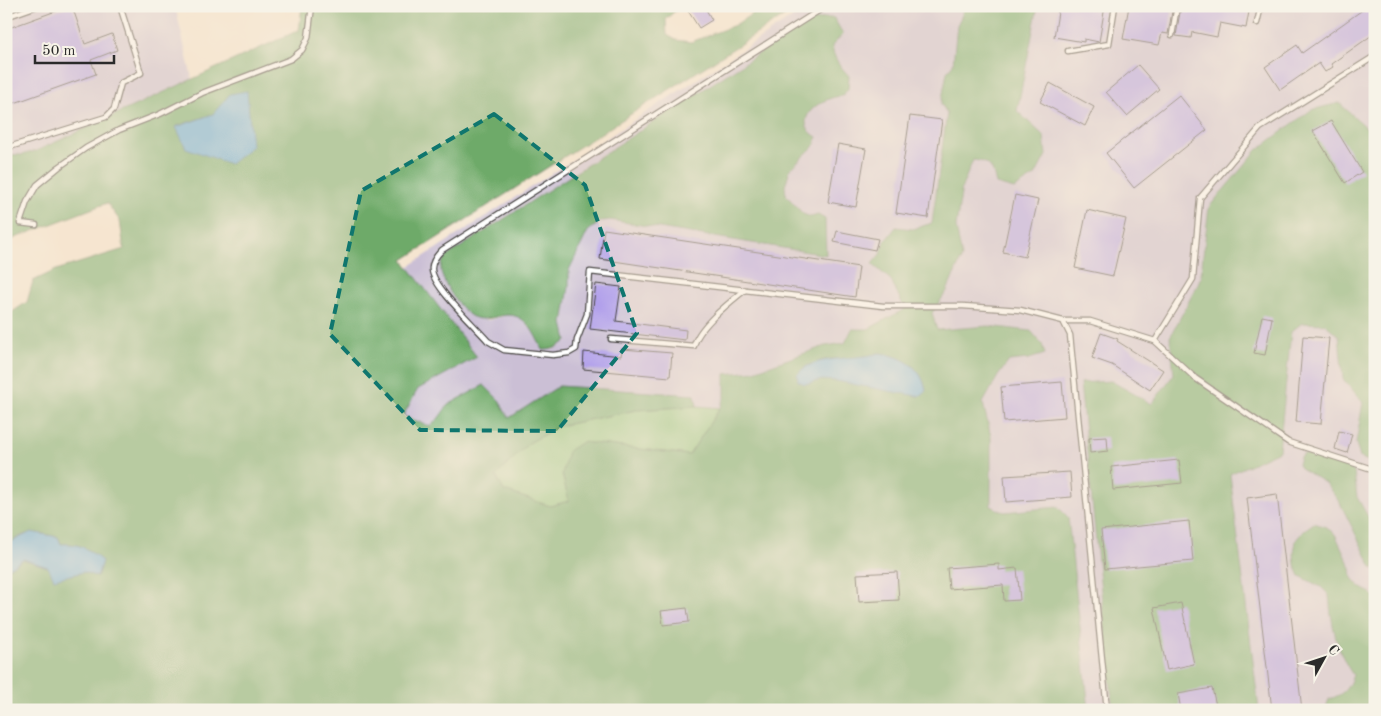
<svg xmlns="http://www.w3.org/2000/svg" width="1381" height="716" font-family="'Old Standard TT',serif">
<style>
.industrial{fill:#cbbfd5;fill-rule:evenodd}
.green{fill:#88c479;stroke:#5a7852}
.forest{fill:#6eaa69;stroke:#4c6a4a;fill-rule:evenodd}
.water{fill:#61abd9;stroke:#466b82}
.building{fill:#b09feb}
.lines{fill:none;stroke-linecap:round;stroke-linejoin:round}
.service-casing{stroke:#494744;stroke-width:7}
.service{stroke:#fff;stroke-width:4.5}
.marked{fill:none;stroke:#0f766e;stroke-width:4;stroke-dasharray:10 6;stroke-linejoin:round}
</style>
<rect width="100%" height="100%" fill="#f7f3e8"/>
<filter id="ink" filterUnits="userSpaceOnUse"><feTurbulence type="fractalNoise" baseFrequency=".02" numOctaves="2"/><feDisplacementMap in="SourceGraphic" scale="10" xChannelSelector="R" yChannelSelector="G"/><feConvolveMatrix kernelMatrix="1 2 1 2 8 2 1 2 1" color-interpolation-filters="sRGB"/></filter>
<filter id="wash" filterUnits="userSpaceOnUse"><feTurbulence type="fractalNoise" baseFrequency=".0096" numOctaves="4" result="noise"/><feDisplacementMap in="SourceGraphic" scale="20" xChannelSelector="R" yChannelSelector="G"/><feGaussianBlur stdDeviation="1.12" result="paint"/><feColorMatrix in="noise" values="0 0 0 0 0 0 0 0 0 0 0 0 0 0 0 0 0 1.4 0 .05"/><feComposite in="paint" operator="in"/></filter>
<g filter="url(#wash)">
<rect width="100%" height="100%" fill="#f5e5d0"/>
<g class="industrial">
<polygon points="21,6 175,6 194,87 6,164 6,11"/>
<path d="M 810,6 L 1375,6 L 1375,710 L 6,710 L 6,521 L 408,267 ZM 826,18 L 833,55 L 838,63 L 849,76 L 842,96 L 826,99 L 812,109 L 807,116 L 806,124 L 815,145 L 790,169 L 785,186 L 786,195 L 791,202 L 803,214 L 811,217 L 602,221 L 588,231 L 569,270 L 569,287 L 560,346 L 552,350 L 543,350 L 535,334 L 523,320 L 516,316 L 507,315 L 489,320 L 472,317 L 443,260 L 476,236 L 809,21 Z"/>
</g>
<polygon class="green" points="697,406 720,408 689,455 582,442 562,474 569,501 550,506 504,491 496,476 529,443 559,426 636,410"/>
<g class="forest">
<path d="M 302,6 L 681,6 L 666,19 L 667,35 L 676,40 L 691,42 L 735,25 L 764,6 L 800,6 L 403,260 L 477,357 L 418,389 L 403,416 L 430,426 L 438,419 L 448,405 L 484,385 L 499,400 L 509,418 L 559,386 L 695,395 L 697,406 L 636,410 L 559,426 L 529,443 L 496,476 L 504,491 L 550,506 L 569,501 L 562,474 L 568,451 L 582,442 L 689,455 L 720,408 L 725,396 L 725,374 L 754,371 L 825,346 L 845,343 L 852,329 L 868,329 L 905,309 L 891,280 L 872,264 L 881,253 L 885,241 L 896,227 L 913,229 L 932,223 L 947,113 L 941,104 L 947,72 L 953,64 L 957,25 L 962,15 L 963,6 L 1038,6 L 1017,111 L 1044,136 L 1046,155 L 1035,176 L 1014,189 L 996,184 C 992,168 992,162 973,160 L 962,187 L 956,227 L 962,257 L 947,291 L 932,313 L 937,330 L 988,326 L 1031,331 L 1042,344 L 1045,354 L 1029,359 L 1009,361 L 998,376 L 983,403 L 991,437 L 991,506 L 1004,512 L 1058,507 L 1068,517 L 1089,710 L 6,710 L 6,570 L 23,559 L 72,575 L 84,572 L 97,577 L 102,561 C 88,549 81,543 61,544 L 58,537 C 34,532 27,529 6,546 L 6,316 L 27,302 L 33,281 L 56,270 L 124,249 L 120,221 L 107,203 L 15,238 L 6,246 L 6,154 L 21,155 L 36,151 L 299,30 ZM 213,114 L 186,148 L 177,126 ZM 879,353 C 902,356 921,366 926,390 L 918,396 L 837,381 L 822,380 L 805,384 L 805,367 C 813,364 823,359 831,359 C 848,358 862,358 879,353 Z"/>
<path d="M 826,18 L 834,18 L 843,34 L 832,46 C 834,59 840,66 849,76 L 848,89 L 842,96 C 821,97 789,120 817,137 L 815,145 L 790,169 L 785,186 L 786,195 L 803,214 L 811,217 L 818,215 L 825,219 L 826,255 L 610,220 L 602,221 L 588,231 L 569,270 L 569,287 L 563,323 L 567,340 C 559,347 553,350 543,350 C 536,338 531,323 518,317 C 503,310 488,324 473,317 C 461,312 439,279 441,267 C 442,259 450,254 456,250 L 809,21 Z"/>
<polygon points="1339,103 1375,135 1375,463 1360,458 1356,443 1363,402 1343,379 1339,336 1325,324 1302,323 1291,332 1279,451 1230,474 1259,710 1113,710 1080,383 1111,381 1152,404 1174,374 1170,337 1200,280 1209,207 1257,150 1311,110"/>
<polygon points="1304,454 1347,465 1354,472 1357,497 1375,529 1375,569 1372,567 1340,503 1325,483 1300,468 1298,464 1300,457"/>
<path d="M 1314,523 L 1326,527 L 1335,534 L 1351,568 L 1352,578 L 1360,587 L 1371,593 L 1375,597 C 1375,623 1381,692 1363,710 L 1325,710 L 1329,699 C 1343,695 1348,689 1353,675 C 1337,653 1331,622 1329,595 L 1321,587 L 1300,576 L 1295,565 L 1294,553 L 1296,540 L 1304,530 Z"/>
</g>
<g class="water">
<polygon points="247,91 252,146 230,164 186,148 176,127 213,114 230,94"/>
<path d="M 879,353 C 902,356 921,366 926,390 L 923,395 L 918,396 L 888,391 L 837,381 L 822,380 L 805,384 L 798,381 L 797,375 C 812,354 855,361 879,353 Z"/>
<path d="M 31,532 L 58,537 L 61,544 C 81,543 88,549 102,561 L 97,577 L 84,572 L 54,579 L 48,567 L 23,559 L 6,570 L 6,546 L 13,541 Z"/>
</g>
<g id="blocks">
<g class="building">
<polygon points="70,6 72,6 85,44 112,34 117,50 91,60 96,74 6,106 6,29"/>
<polygon points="685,6 704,6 712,20 699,28"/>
<polygon points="1059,6 1105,6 1099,42 1084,39 1084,42 1054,37"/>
<polygon points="1129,6 1173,6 1168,34 1162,33 1159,45 1123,39"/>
<polygon points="1181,6 1250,6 1246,28 1220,23 1217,37 1192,32 1191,38 1176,36"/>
<polygon points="1368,6 1375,6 1375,33 1331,64 1333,67 1325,72 1319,63 1280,90 1265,67 1297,45 1302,53"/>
<polygon points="1138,65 1159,89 1127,116 1106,92"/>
<polygon points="1050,83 1094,107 1085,126 1040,102"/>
<polygon points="1179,95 1207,130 1134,188 1106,153"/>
<polygon points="910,116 942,120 928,218 896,213"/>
<polygon points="1331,121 1362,172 1345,183 1313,131"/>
<polygon points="838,144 866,149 856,207 828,202"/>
<polygon points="1015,195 1038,200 1025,257 1003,252"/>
<polygon points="1087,210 1126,219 1113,276 1075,268"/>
<polygon points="604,229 859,267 855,297 600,259"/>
<polygon points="837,231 878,239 875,250 834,242"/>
<polygon points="596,284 621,287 616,321 686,330 685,340 590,329"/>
<polygon points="1262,316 1272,318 1265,355 1254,353"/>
<polygon points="1101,333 1118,339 1117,341 1163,370 1150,390 1112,365 1092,358"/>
<polygon points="1303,336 1329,338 1321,424 1296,422"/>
<polygon points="622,349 672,353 670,377 583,369 584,352 621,356"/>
<polygon points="1062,382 1065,417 1004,422 1001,387"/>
<polygon points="1339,431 1352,434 1347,453 1335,449"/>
<polygon points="1107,437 1108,451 1090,453 1089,438"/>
<polygon points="1179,460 1182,483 1113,490 1111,467"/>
<polygon points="1070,472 1072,497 1006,502 1004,476"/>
<polygon points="1277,494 1302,710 1272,710 1247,498"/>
<polygon points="1189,521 1193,561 1105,569 1101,530"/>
<polygon points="999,564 999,570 1017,568 1020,600 1004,601 1003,585 949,589 947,568"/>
<polygon points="897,572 899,600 859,602 857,574"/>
<polygon points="1181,603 1194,664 1167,670 1154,608"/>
<polygon points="687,608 689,622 663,625 661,611"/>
<polygon points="1212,688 1217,710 1181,710 1178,694"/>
</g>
</g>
</g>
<g filter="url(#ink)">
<use href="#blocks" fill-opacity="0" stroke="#494744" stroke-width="1"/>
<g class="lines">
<defs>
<g id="service">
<path d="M 826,6 L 442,250 C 437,255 431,262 432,270 C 433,287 476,327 488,341 L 504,350 L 553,355 L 569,353 L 576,349 L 577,340 L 587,314 L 590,272 L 883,306 L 963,306 L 1020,310 L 1063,321 L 1070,335 L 1107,710"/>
<polyline points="6,17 37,6"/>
<polyline points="1257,23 1261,6"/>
<polyline points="1172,35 1177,6"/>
<polyline points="1068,51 1109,44 1115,6"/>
<polyline points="6,148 106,117 114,109 121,83 141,73 120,6"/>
<polyline points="36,225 20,223 27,202 37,185 59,167 86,148 119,130 160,114 202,93 291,59 302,50 308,38 312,6"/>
<polyline points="1063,321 1090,321 1155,341 1193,279 1200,198 1260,128 1375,56"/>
<path d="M 611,339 L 694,346 C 698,327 729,303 745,290"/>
<polyline points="1155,341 1195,378 1288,442 1375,470"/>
</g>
</defs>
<use href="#service" class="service-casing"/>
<use href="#service" class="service"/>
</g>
</g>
<path d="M0 0H1381V716H0ZM 494,114 L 585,185 L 637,333 L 557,431 L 420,430 L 330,334 L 361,191 Z" fill="#f5e5d0" fill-opacity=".55" fill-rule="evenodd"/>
<path class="marked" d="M 494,114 L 585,185 L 637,333 L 557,431 L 420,430 L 330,334 L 361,191 Z"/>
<rect width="1381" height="716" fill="none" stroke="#f7f3e8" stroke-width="25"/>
<g transform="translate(1324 658) rotate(50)" stroke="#f7f3e8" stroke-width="4" paint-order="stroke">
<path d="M0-4L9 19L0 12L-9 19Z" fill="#2b2b2b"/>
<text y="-8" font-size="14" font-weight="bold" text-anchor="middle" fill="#2b2b2b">С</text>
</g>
<path d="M35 55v8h79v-8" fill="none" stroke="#2b2b2b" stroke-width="2.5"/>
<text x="42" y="55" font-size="15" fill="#2b2b2b" stroke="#f7f3e8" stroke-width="4" paint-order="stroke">50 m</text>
</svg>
